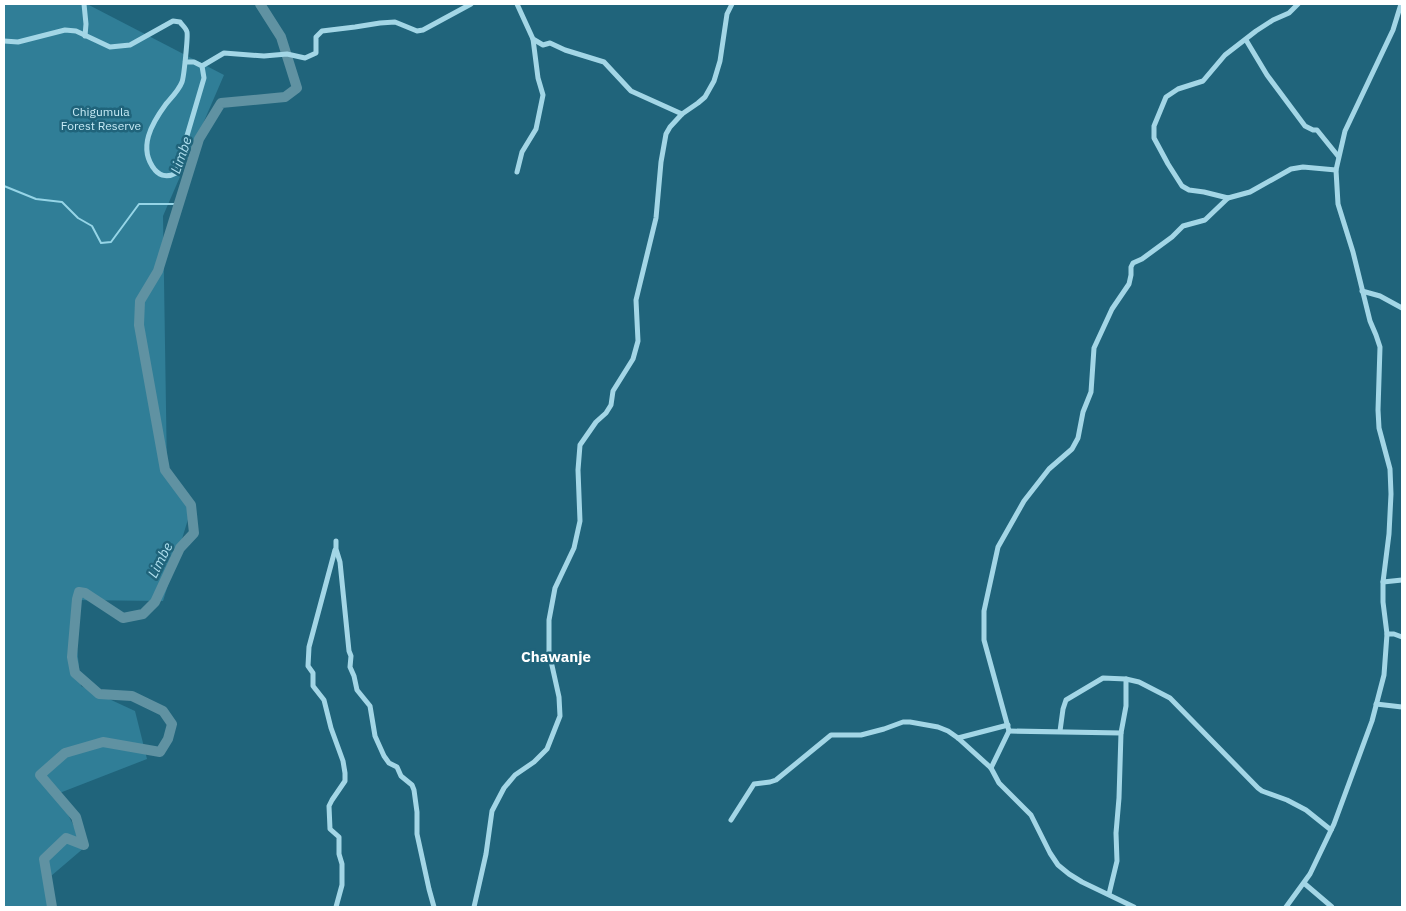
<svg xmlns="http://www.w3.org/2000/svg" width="1406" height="911" font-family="'IBM Plex Sans',sans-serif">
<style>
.green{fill:#307e97}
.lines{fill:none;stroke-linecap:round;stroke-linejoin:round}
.stream{stroke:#96d5e7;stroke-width:2}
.river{stroke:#6092a2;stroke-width:10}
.minor{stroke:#a3d6e6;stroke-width:5}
.labels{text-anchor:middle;stroke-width:5;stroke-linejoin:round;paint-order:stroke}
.park-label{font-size:12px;fill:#c6eaf5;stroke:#20647b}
.water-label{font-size:14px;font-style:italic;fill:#aedfee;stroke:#20647b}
.quarter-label{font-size:15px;font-weight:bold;fill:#fff;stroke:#20647b}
</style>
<rect width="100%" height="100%" fill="#20647b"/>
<polygon class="green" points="4,4 87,4 224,75 163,216 167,472 193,503 163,601 72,600 81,686 135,711 147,759 57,794 85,847 44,882 56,907 4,907"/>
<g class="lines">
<polyline class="stream" points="4,186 36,199 62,202 78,218 92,226 101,243 111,242 139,204 178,204"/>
<polyline class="river" points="52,907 44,859 66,838 84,845 76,817 40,775 65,753 103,742 160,752 168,739 172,724 163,711 132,696 99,694 75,673 72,657 77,599 79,592 85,593 123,618 143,614 155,602 180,548 194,533 191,505 165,470 139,325 140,301 158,271 199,139 221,103 285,97 297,88 281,37 260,4"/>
<g class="minor">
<polyline points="84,4 86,24 85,36"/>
<polyline points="517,4 533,39 543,45 550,43 565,50 604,62 631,91 682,114"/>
<polyline points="1298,4 1289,13 1273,20 1256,31 1225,55 1203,81 1178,89 1166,97 1154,126 1154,138 1168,164 1182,186 1189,190 1204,192 1228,198 1250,192 1291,169 1303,167 1336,170"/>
<polyline points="1246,40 1267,75 1305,126 1313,130 1317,130 1338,156"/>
<path d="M 4,41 L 18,42 L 65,30 L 76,31 L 110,47 L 130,45 L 173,21 L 180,22 C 182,25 186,28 187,32 C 188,36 184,77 182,82 C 179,90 172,97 166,104 C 152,123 137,148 155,170 C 161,177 169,177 176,173 L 204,78 L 202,66 L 194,62 L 185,62"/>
<polyline points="202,66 224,53 264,56 287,54 305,58 316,53 316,37 322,31 355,27 380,23 395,22 417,31 423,30 471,4"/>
<polyline points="517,172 522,152 536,129 543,95 538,78 533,39"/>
<polyline points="1362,291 1380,296 1402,308"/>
<polyline points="336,541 336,549 340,562 349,651 351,656 350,667 354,676 357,690 370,706 375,736 384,756 389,763 397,767 401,776 412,785 414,790 417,812 417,834 429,889 434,907"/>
<polyline points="335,550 309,647 308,666 313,673 313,686 324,700 331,728 343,761 345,773 345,781 332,800 329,806 330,829 339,837 339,854 342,864 342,885 336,907"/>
<polyline points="1383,582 1402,580"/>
<polyline points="1387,634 1394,634 1402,637"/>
<polyline points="1376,704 1402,707"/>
<polyline points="1009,731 1121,733 1126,706 1126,679 1139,682 1170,698 1258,788 1262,791 1287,800 1306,810 1331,830"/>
<polyline points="1060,731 1063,709 1066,700 1103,678 1126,679"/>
<polyline points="958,738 1008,725"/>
<polyline points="991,768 1009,731 984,640 984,611 998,547 1024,501 1049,469 1072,449 1078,438 1083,412 1091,392 1094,348 1112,309 1129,284 1131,275 1131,267 1133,263 1142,259 1172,237 1183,226 1205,220 1228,198"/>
<polyline points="731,820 754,784 770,782 776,780 831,735 861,735 884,729 903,722 910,722 938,727 948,731 958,738 991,768 999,783 1031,815 1050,853 1058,865 1069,874 1082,882 1134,907"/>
<polyline points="1305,884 1332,907"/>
<polyline points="1109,894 1117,861 1116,833 1119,798 1121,733"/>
<polyline points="474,907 486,854 492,811 504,788 515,775 534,762 547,749 560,716 559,697 549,652 549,620 555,588 574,548 580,521 578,470 580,445 596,422 606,413 611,405 613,391 633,359 638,341 636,300 656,218 661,162 666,134 670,127 682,114 698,103 705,97 714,81 720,61 727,14 732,4"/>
<polyline points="1286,907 1310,874 1334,824 1372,721 1384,675 1387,634 1383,602 1383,582 1389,534 1391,494 1390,469 1379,428 1378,410 1380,347 1376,335 1370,321 1353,252 1338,204 1336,170 1345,131 1393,30 1401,4"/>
</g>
</g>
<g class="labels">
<g class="park-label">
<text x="101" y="116">Chigumula<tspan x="101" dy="14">Forest Reserve</tspan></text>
</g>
<g class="water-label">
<text transform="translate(181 155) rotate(-71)" y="5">Limbe</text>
<text transform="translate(160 560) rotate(-63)" y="5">Limbe</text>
</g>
<g class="quarter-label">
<text x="556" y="662">Chawanje</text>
</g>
</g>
<rect width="1406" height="911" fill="none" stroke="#ffffff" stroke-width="10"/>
</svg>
